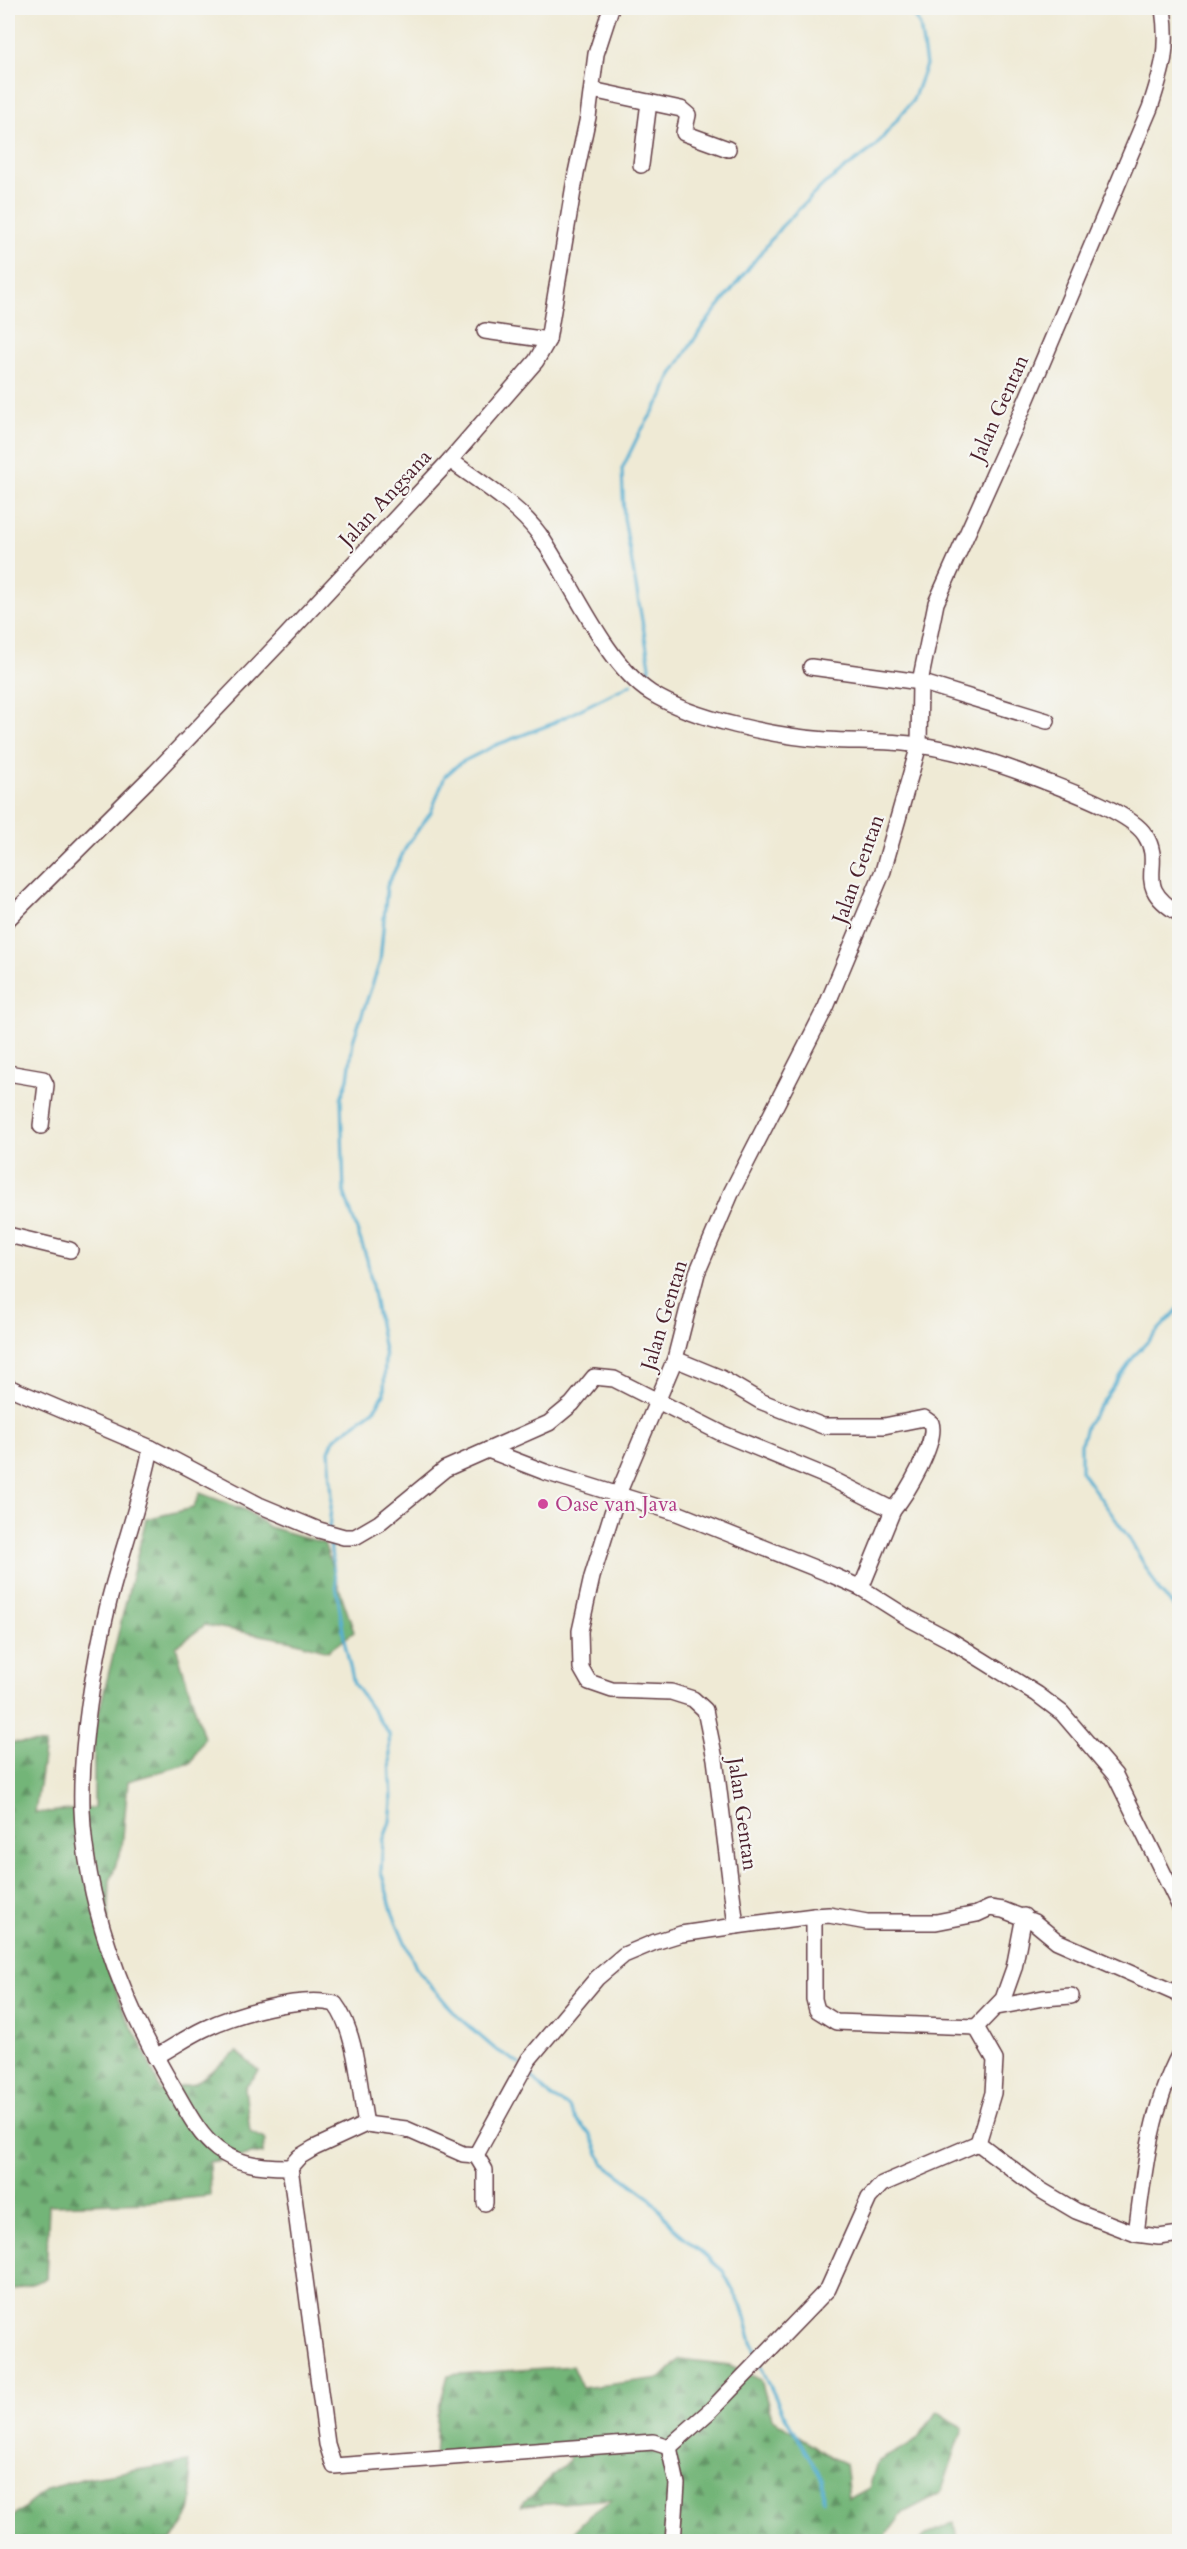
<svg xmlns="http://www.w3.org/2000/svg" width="1187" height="2549" font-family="Cardo,serif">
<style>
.forest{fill:url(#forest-firs);stroke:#5e6a52;stroke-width:1.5}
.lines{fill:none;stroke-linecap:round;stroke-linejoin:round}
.stream{stroke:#53aed1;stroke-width:3}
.minor-casing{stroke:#633d44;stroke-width:18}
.minor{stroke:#fff;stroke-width:15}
.hotel-dot{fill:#d1479c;stroke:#f6f6f2;stroke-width:2}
.labels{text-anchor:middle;stroke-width:4.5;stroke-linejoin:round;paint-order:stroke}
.street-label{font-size:21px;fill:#4a1f2b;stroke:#f6f6f2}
.hotel-label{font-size:21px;fill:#b23c85;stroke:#f6f6f2;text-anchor:start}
</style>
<defs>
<pattern id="forest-firs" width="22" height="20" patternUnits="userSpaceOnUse" patternTransform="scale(1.5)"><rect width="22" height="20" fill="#73b578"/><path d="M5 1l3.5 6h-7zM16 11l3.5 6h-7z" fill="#609363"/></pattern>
</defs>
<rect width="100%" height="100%" fill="#f6f6f2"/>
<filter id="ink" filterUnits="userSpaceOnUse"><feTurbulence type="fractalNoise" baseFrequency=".0167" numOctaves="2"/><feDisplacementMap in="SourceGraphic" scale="12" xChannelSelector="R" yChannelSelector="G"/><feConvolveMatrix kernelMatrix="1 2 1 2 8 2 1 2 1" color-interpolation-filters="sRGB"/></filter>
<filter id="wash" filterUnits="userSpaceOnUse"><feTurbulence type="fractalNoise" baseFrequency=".008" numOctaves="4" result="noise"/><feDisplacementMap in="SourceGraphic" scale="24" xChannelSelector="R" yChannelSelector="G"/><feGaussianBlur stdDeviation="1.35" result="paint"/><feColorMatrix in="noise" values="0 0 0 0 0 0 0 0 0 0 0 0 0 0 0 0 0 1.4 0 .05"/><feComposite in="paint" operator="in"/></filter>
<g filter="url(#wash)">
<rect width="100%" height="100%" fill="#efead5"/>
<g class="forest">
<polygon points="200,1493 245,1510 269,1527 324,1543 354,1632 328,1651 293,1641 205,1625 176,1647 204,1738 191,1763 128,1781 122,1847 110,1881 106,1962 123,2010 142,2046 161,2091 194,2084 237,2052 259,2071 245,2088 250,2132 265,2139 263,2153 209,2162 210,2196 150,2202 49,2205 46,2279 8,2292 8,1742 45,1744 35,1813 94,1808 94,1733 146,1519 193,1508"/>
<polygon points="680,2359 730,2365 761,2380 772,2418 832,2458 845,2463 849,2499 869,2488 877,2462 917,2440 937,2411 963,2428 941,2493 903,2513 882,2541 564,2541 590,2515 612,2499 521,2506 570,2459 567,2453 435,2462 437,2415 448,2375 572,2366 582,2388 661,2378"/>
<path d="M 188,2462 C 194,2500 197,2513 170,2541 L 8,2541 L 8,2521 L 47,2489 L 85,2478 Z"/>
<polygon points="954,2522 957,2541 920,2541 923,2537"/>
</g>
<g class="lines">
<g class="stream">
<polyline points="642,679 648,676 650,666 624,518 622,469 639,434 663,396 669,379 701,329 781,227 824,184 875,147 913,100 926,65 920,26 911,8"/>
<polyline points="1180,1307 1135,1355 1087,1424 1081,1443 1081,1471 1129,1538 1160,1592 1180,1613"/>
<polyline points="329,1529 332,1497 329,1451 334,1439 374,1410 384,1394 385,1356 367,1259 344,1192 341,1098 348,1079 353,1041 380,962 387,886 407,845 431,812 445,776 460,763 496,745 549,725 631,684"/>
<polyline points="329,1538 345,1644 354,1684 389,1734 392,1802 390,1822 383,1841 381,1871 393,1914 416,1968 457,2016 495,2049 520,2064"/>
<polyline points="528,2073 552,2098 569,2107 576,2120 591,2135 603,2163 649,2197 675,2229 723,2271 742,2307 756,2356"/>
<polyline points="760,2365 781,2409 822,2479 823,2500"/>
</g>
</g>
</g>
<g filter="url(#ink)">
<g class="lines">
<defs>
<g id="minor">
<path d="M 1163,8 C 1169,50 1163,68 1150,108 L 1015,427 L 936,603 L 920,682 L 919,745 L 883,871 L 826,1007 L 732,1191 L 697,1273 L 675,1359 L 618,1494 L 592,1577 L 580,1631 L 581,1668 L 589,1682 L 612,1690 L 671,1692 L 693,1699 L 705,1710 L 715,1759 L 736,1926 L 814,1916 L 814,1999 L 817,2010 L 836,2022 L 976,2027 L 995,2060 L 993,2093 L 978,2143 L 1039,2189 L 1076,2211 L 1136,2234 L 1159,2237 L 1180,2234"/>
<polyline points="592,90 681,109 688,115 684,133 728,149"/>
<polyline points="641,165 649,102"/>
<polyline points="485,331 548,340"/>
<path d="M 450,460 C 479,482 517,504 539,534 C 571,580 605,664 651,693 C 694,720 775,736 826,740 C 857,742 887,740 919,745 C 962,751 1003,765 1044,781 C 1069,791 1131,813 1145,835 C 1166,867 1130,885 1180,914"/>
<polyline points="811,667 920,682 1047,721"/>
<polyline points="8,919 155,773 284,638 450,460 536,361 548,340 576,173 588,117 596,54 611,8"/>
<polyline points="8,1073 43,1079 46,1085 41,1126"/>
<polyline points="8,1235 70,1250"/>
<path d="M 8,1387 L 151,1448 C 141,1500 122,1550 109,1601 C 94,1662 80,1747 82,1809 C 85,1898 121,1999 166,2075 C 202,2136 210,2168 290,2167 L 327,2444 L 334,2466 L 653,2442 L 669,2447 L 677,2484 L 673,2542"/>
<polyline points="151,1448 259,1505 319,1530 344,1537 355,1537 379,1523 445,1469 488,1450 545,1472 677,1513 832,1575 861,1588 910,1619 950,1640 1037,1694 1062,1713 1115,1775 1180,1907"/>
<path d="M 488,1450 L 549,1423 L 572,1404 L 594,1377 L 614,1379 L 721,1433 L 828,1477 L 893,1510 C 906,1495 938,1441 931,1423 L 924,1418 L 884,1426 L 823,1426 L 760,1401 L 721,1378 L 675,1359"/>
<polyline points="861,1588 893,1510"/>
<polyline points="814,1916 829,1915 867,1922 936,1922 977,1914 990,1908 1003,1910 1034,1922 1057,1941 1180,1995"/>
<polyline points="997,2007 1043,1998 1071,1996"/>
<polyline points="976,2027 1003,1999 1014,1968 1024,1916"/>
<path d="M 155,2057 C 172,2048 187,2037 204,2029 C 235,2014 301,1995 335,2004 C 357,2032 359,2089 366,2124"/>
<polyline points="476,2155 485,2170 485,2203"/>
<polyline points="290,2167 299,2157 314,2148 366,2124 406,2129 463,2154 476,2155 529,2059 597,1978 624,1955 655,1942 681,1934 736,1926"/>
<path d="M 1136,2234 C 1144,2172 1150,2109 1180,2053"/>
<polyline points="669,2447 711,2410 828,2289 869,2198 882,2184 978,2143"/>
</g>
</defs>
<use href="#minor" class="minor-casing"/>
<use href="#minor" class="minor"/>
</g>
</g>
<circle class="hotel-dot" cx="543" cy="1504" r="6"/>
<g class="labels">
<g class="street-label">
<text transform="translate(999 408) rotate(-66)" y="7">Jalan Gentan</text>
<text transform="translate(385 498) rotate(-47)" y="7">Jalan Angsana</text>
<text transform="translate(858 869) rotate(-70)" y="7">Jalan Gentan</text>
<text transform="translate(664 1315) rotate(-73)" y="7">Jalan Gentan</text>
<text transform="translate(743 1814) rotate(82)" y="7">Jalan Gentan</text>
</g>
<g class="hotel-label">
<text x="555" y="1511">Oase van Java</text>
</g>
</g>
<rect width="1187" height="2549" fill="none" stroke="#f6f6f2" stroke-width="30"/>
</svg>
